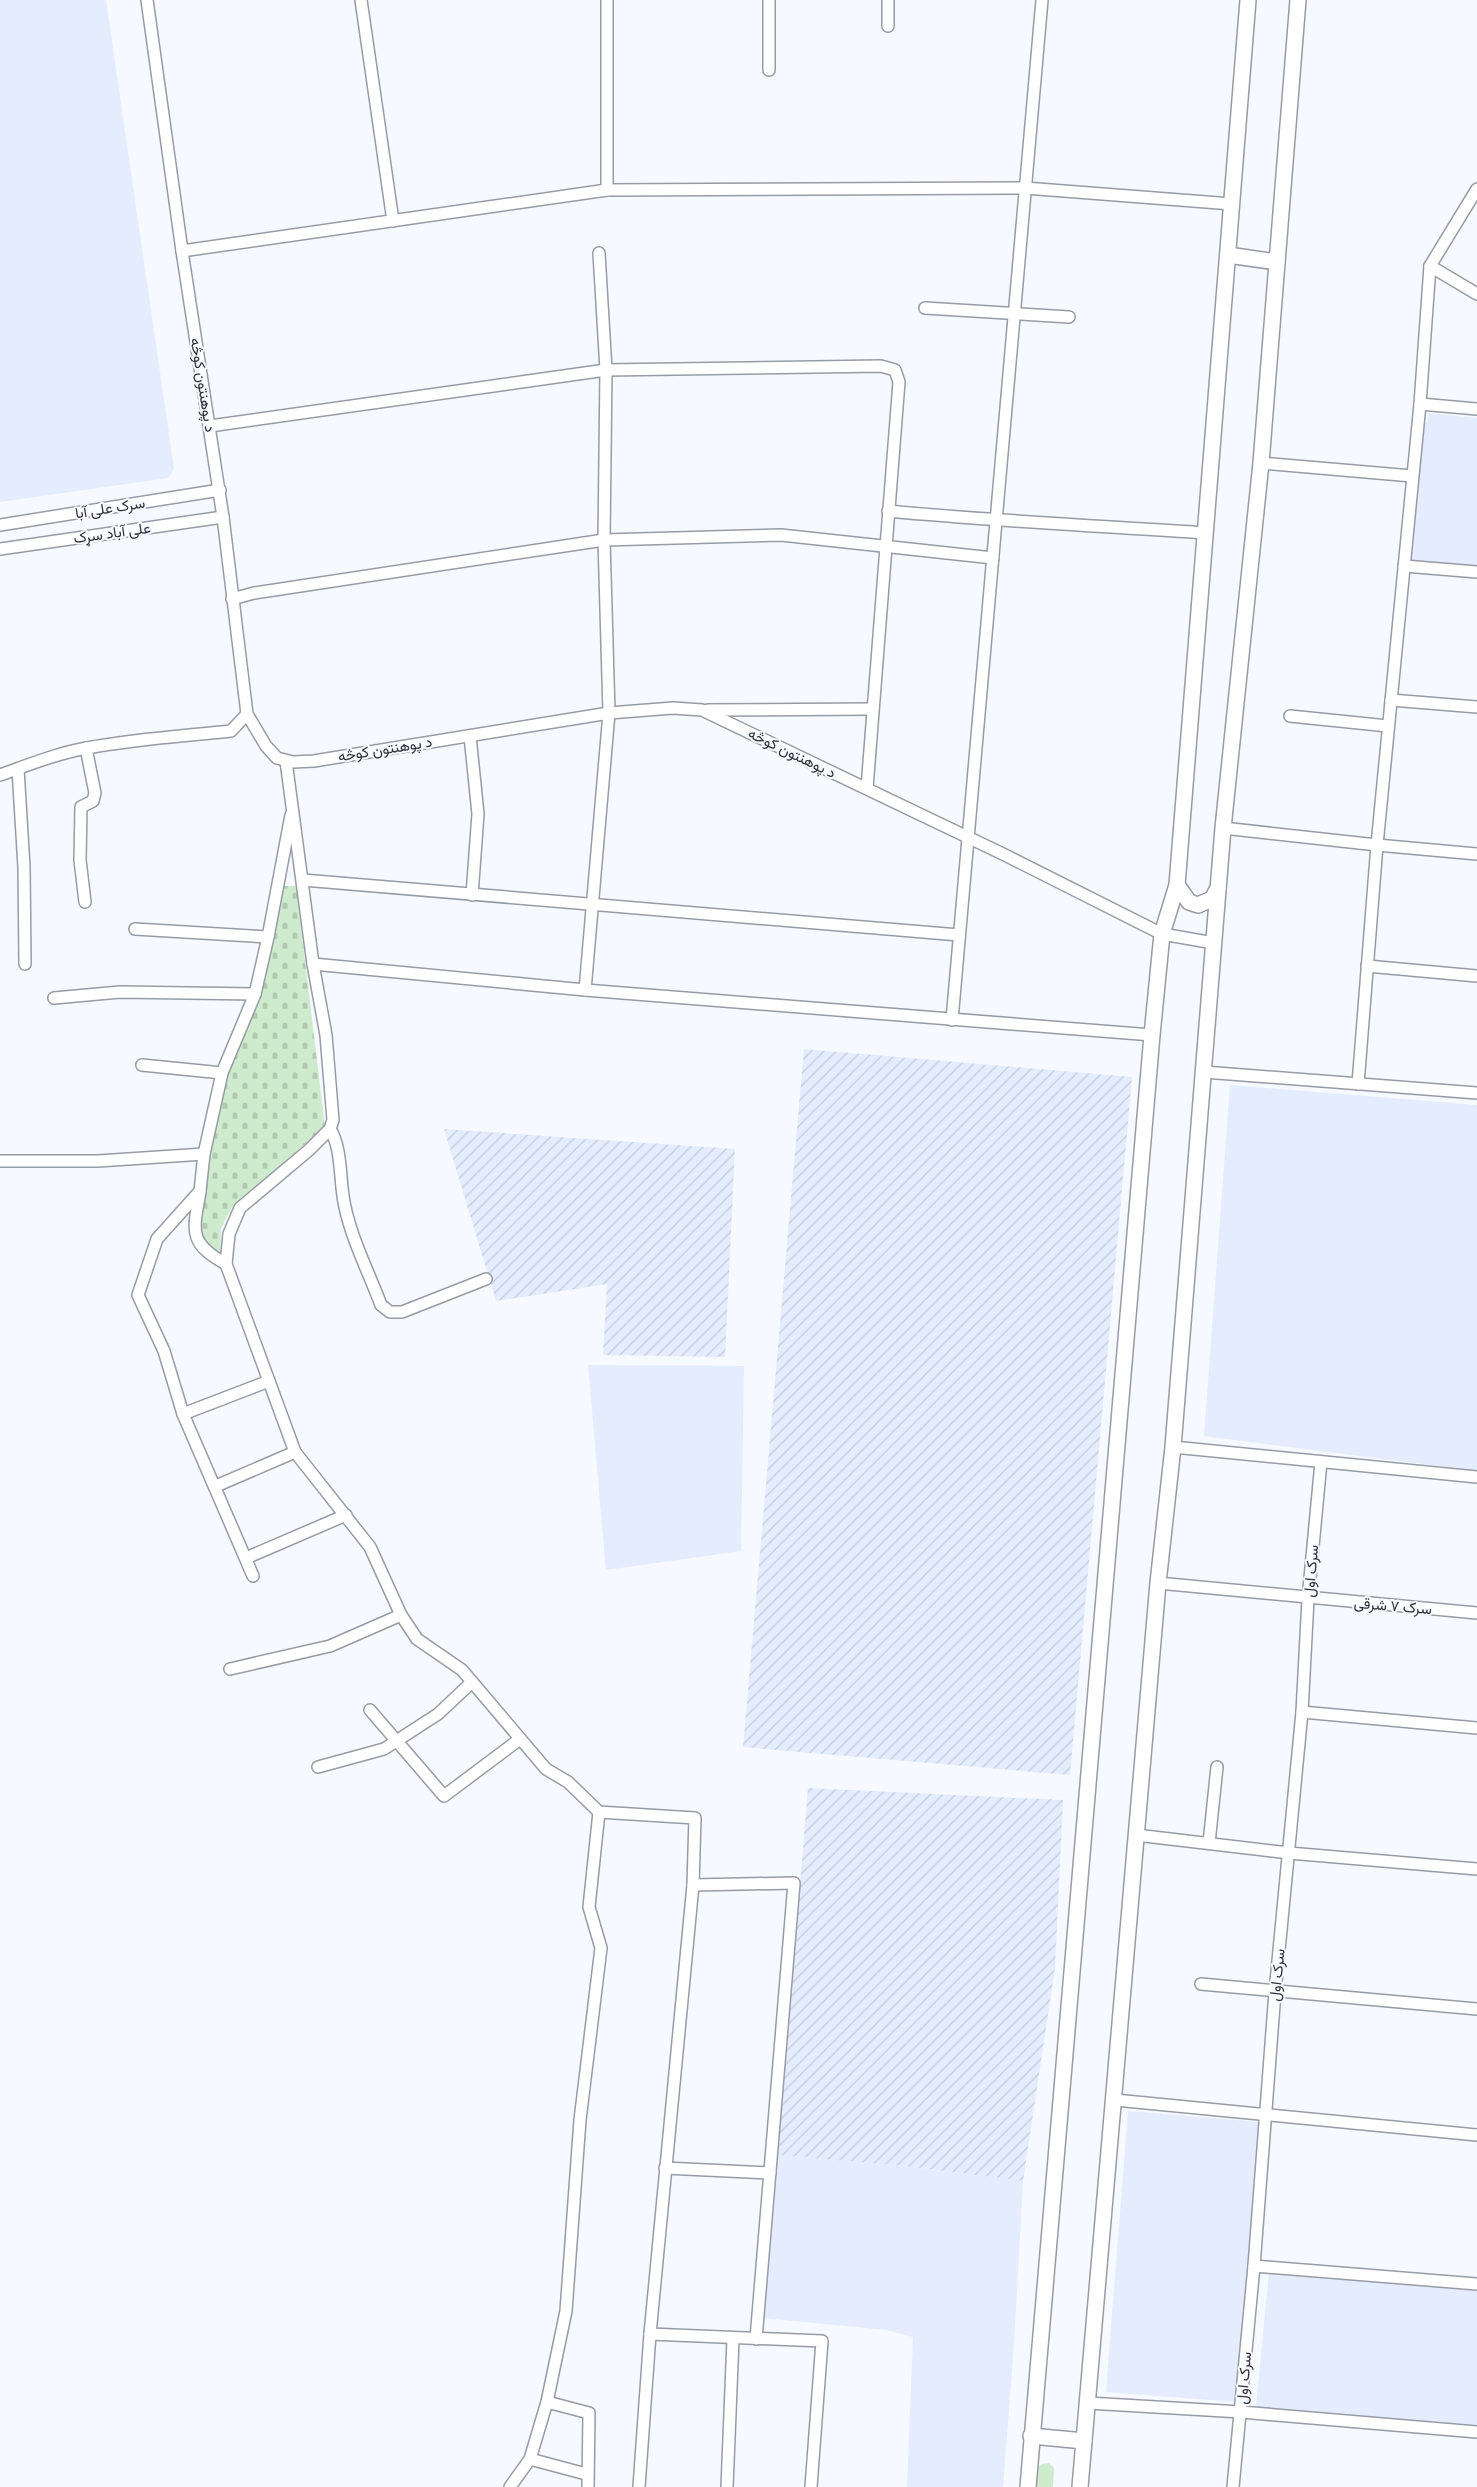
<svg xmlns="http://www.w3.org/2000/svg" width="1477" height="2487" font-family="Overpass,Vazirmatn,sans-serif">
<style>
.built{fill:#e4ecfd}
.industrial{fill:url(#industrial-furrows)}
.grass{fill:#ceebcd}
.cemetery{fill:url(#cemetery-stones)}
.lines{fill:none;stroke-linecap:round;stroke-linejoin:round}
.minor-casing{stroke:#979ba5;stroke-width:14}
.major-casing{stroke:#979ba5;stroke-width:18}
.minor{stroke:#fff;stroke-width:11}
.major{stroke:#fff;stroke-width:15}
.labels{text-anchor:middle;stroke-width:4;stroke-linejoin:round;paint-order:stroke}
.street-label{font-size:15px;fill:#303236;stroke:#f6f9ff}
</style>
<defs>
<pattern id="industrial-furrows" width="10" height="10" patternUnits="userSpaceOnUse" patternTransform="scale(1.25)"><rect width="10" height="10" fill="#e4ecfd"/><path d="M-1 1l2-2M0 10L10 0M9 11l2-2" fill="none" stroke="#c4cbd9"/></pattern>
<pattern id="cemetery-stones" width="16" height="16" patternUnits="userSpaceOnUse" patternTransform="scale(1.25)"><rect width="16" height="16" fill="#ceebcd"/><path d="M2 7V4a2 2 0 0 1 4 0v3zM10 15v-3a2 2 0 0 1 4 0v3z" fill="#b1cab1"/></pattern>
</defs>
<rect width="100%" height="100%" fill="#f6f9ff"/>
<g class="built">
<polygon points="0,0 106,0 174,469 168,478 0,502"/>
<polygon points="1428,413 1477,418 1477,568 1409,562 1421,422 1428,422"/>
<polygon points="1230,1085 1477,1105 1477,1471 1204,1436"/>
<polygon points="588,1365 744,1366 741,1551 606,1570"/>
<polygon points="1128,2111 1259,2122 1237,2402 1106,2392"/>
<polygon points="777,2155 904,2166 1023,2181 1014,2344 1003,2487 907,2487 913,2337 887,2330 762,2318"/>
<polygon points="1269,2272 1477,2291 1477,2427 1256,2407"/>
</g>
<g class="industrial">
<polygon points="804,1049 1132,1077 1070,1775 743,1747"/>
<polygon points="444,1129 735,1149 725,1357 603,1355 607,1284 496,1301"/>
<polygon points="808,1788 1063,1800 1055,1968 1023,2181 904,2166 777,2155"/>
</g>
<polygon class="grass" points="1049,2463 1054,2468 1053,2487 1036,2487 1038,2467 1042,2464"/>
<polygon class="cemetery" points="279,886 296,886 325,1127 232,1207 221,1228 220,1256 199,1235 220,1081 250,1024 270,920"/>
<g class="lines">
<defs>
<g id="minor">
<polyline points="147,0 182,251 223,517 247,714 266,746 277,758 293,762 314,761 609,713 673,708 702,710 1005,855 1162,934 1214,943"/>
<polyline points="361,0 393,221"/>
<polyline points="888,0 888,26"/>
<polyline points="769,70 769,0"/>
<polyline points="607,190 607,0"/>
<polyline points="182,251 607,190 1025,188 1232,204"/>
<polyline points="1430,266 1477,294"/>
<polyline points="925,308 1069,317"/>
<polyline points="1420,404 1477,409"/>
<polyline points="210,426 606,370 881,366 895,370 899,382 867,788"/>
<polyline points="1261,463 1412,476"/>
<path d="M 888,511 C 994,521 1100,526 1206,533"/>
<polyline points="0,525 220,490"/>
<polyline points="0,549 223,517"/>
<polyline points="1404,566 1477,572"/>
<polyline points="232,599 254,593 604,540 781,535 993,558"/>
<polyline points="1391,700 1477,707"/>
<polyline points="708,710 873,709"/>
<polyline points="1290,716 1388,726"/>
<polyline points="470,736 478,814 472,895"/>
<polyline points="286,761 313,964 326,1035 333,1120 330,1129 309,1150 240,1208 229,1234 226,1264 295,1452 370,1547 401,1615 417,1639 462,1670 546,1769 568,1782 599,1812 695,1818 693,1885 650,2334 639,2487"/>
<polyline points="18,769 24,867 25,964"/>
<path d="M 0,775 C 28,765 58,753 87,748 C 135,739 183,736 231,731 L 247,714"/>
<polyline points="1223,828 1377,845 1477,854"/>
<polyline points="303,880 959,935"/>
<polyline points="85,902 80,860 81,807 93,801 95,793 86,748"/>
<polyline points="135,929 268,937"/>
<polyline points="313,964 585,990 1152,1035"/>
<polyline points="1367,966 1477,976"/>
<polyline points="585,990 609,713 604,540 606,370 599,253"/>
<polyline points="54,998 120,992 255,994"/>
<polyline points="952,1020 1042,0"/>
<polyline points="142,1065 222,1073"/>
<polyline points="1204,1072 1477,1093"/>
<polyline points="1358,1084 1377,845 1420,404 1430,266 1477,189"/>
<path d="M 330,1129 C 343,1150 339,1183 345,1207 C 352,1240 369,1273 381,1305 L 390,1312 L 402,1312 L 486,1279"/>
<polyline points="0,1161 98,1161 204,1154"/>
<path d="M 200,1192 C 193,1231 188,1243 226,1264"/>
<polyline points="183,1414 269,1381"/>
<polyline points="1173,1447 1477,1477"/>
<polyline points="216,1486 295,1452"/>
<polyline points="246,1558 346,1515"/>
<polyline points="253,1576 183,1414 164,1351 138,1295 157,1239 200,1191 204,1154 222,1073 255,994 268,937 291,815"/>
<polyline points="1158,1583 1477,1613"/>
<polyline points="230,1669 330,1646 401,1615"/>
<polyline points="370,1710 444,1796 520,1739"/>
<polyline points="1302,1712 1477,1728"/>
<polyline points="318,1767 384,1749 438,1714 472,1682"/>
<polyline points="1136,1835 1289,1853 1477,1869"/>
<polyline points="1209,1843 1217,1767"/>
<polyline points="693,1885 794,1883 756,2339"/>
<polyline points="1201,1984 1477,2009"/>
<polyline points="1115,2100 1477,2135"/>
<polyline points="665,2168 770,2173"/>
<polyline points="1254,2266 1477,2284"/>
<polyline points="650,2334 822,2341 811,2487"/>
<polyline points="547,2402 589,2413 588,2487"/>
<polyline points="1088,2403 1241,2412 1477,2432"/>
<polyline points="530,2459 586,2474"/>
<polyline points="510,2487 530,2459 547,2402 566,2311 580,2120 601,1948 589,1907 599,1812"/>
<polyline points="727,2487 733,2339"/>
<polyline points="1233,2487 1254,2266 1275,1992 1302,1712 1308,1599 1321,1462"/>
</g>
<g id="major">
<polyline points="1228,255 1277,262"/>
<polyline points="1177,885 1189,902 1198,905 1212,899 1218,888"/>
<polyline points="1031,2436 1084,2441"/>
<polyline points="1028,2487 1152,1035 1162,934 1177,885 1248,0"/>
<polyline points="1080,2487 1158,1583 1173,1447 1223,828 1261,463 1298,0"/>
</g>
</defs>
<use href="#minor" class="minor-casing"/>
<use href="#major" class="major-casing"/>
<use href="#minor" class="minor"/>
<use href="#major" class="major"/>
</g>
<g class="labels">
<g class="street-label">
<text transform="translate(203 385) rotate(81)" y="5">د پوهنتون کوڅه</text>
<text transform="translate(110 508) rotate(-9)" y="5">سرک علی آبا</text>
<text transform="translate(112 533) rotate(-8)" y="5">علی آباد سړک</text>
<text transform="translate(385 749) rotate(-9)" y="5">د پوهنتون کوڅه</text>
<text transform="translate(792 753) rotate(26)" y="5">د پوهنتون کوڅه</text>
<text transform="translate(1311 1571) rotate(-85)" y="5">سرک‌ اول</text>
<text transform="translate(1393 1606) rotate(5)" y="5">سرک ۷ شرقی</text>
<text transform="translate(1277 1975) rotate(-84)" y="5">سرک‌ اول</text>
<text transform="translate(1244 2378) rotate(-85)" y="5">سرک‌ اول</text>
</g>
</g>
</svg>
